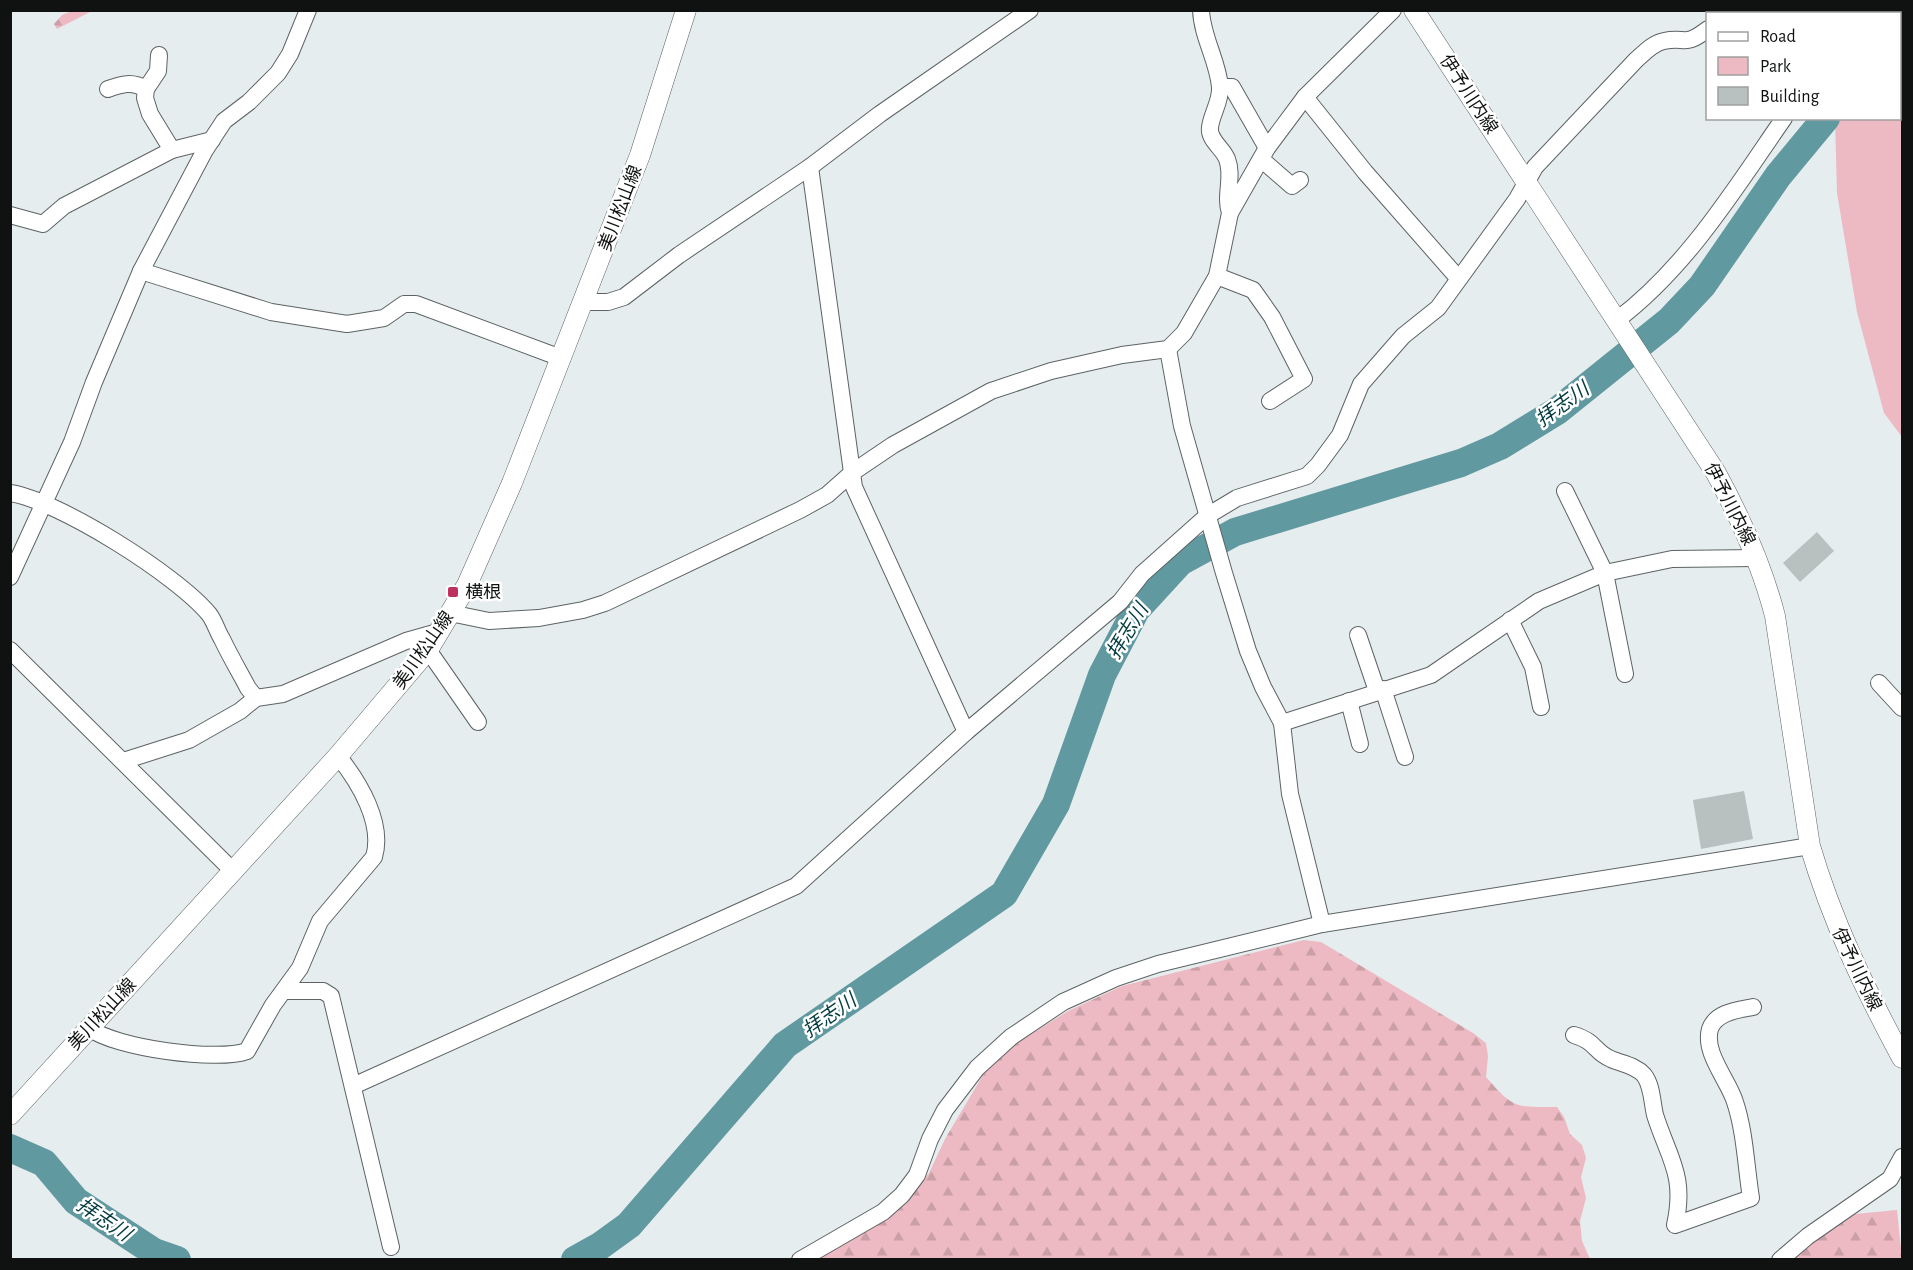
<svg xmlns="http://www.w3.org/2000/svg" width="1913" height="1270" font-family="'Alegreya Sans','Noto Sans JP',sans-serif">
<style>
.green{fill:#edbac3}
.forest{fill:url(#forest-firs)}
.lines{fill:none;stroke-linecap:round;stroke-linejoin:round}
.river{stroke:#6199a0;stroke-width:28}
.building{fill:#b9c0c0}
.minor-casing{stroke:#5d6364;stroke-width:18}
.major-casing{stroke:#5d6364;stroke-width:21}
.minor{stroke:#fff;stroke-width:16}
.major{stroke:#fff;stroke-width:20}
.poi-dot{fill:#be305d;stroke:#fff;stroke-width:2}
.labels{text-anchor:middle;stroke-width:5;stroke-linejoin:round;paint-order:stroke}
.street-label{font-size:18px;fill:#101212;stroke:#fff}
.poi-label{font-size:18px;fill:#101212;stroke:#fff;text-anchor:start}
.water-label{font-size:20px;font-style:italic;fill:#043c42;stroke:#fff}
</style>
<defs>
<pattern id="forest-firs" width="22" height="20" patternUnits="userSpaceOnUse" patternTransform="scale(1.5)"><rect width="22" height="20" fill="#edbac3"/><path d="M5 1l3.5 6h-7zM16 11l3.5 6h-7z" fill="#ca9fa6"/></pattern>
</defs>
<rect width="100%" height="100%" fill="#e6edee"/>
<polygon class="green" points="1847,11 1902,11 1902,437 1884,413 1857,312 1837,193 1835,119 1900,118 1900,14 1847,13"/>
<g class="forest">
<polygon points="72,11 92,11 57,29 54,24 62,15"/>
<path d="M 1304,940 L 1321,942 L 1473,1033 L 1486,1043 L 1488,1056 L 1486,1077 C 1514,1109 1515,1107 1557,1107 L 1564,1117 L 1570,1134 L 1582,1145 L 1586,1158 L 1581,1177 L 1586,1198 L 1580,1221 L 1582,1241 L 1590,1259 L 818,1260 L 821,1255 L 898,1207 L 929,1173 L 945,1139 L 986,1070 L 1017,1043 L 1068,1011 L 1122,986 Z"/>
<polygon points="1897,1210 1902,1259 1789,1260 1819,1233 1855,1214"/>
</g>
<g class="lines">
<g class="river">
<polyline points="1890,14 1891,10"/>
<polyline points="10,1148 44,1163 76,1201 154,1252 177,1260"/>
<polyline points="575,1260 600,1246 629,1225 785,1045 1004,894 1056,804 1102,675 1136,610 1180,562 1235,532 1461,463 1500,446 1557,411 1669,321 1702,286 1778,176 1826,118"/>
</g>
</g>
<g class="building">
<polygon points="1817,532 1834,551 1800,582 1783,563"/>
<polygon points="1744,791 1753,839 1701,849 1693,800"/>
</g>
<g class="lines">
<defs>
<g id="minor">
<path d="M 1201,10 C 1202,37 1218,61 1220,87 C 1221,101 1212,113 1210,127 C 1208,140 1223,148 1227,159 C 1234,177 1224,195 1230,213"/>
<polyline points="1727,14 1730,10"/>
<polyline points="1830,14 1830,10"/>
<polyline points="159,55 158,71 146,89 145,98 150,114 172,150"/>
<polyline points="1220,87 1232,87 1267,148"/>
<path d="M 108,89 C 122,84 132,81 146,89"/>
<polyline points="1305,97 1365,172 1458,278"/>
<polyline points="1261,159 1292,186 1300,180"/>
<polyline points="810,167 854,487 966,732"/>
<polyline points="10,215 43,224 64,206 172,150 212,140"/>
<polyline points="141,271 271,312 347,324 384,318 404,304 416,304 561,358"/>
<polyline points="1217,276 1253,290 1272,317 1304,379 1270,401"/>
<polyline points="584,302 608,302 624,297 679,255 810,167 880,114 1030,10"/>
<path d="M 1617,320 C 1687,267 1734,190 1784,118"/>
<polyline points="1168,349 1182,426 1224,573 1248,651 1263,687 1282,723 1290,794 1322,924"/>
<polyline points="1565,491 1605,573 1625,674"/>
<path d="M 10,493 C 58,500 178,576 209,614 C 215,622 217,631 222,639 C 230,656 239,671 248,688 L 256,698"/>
<polyline points="10,577 72,442 94,382 141,271 205,150 224,121 249,102 278,73 290,54 308,10"/>
<polyline points="450,613 489,621 539,618 583,610 605,603 800,510 827,495 853,472 893,445 991,391 1051,371 1122,355 1168,349 1184,333 1217,276 1230,213 1267,148 1305,97 1393,10"/>
<polyline points="1510,620 1533,667 1541,707"/>
<polyline points="1358,635 1377,691"/>
<polyline points="10,650 232,870"/>
<polyline points="428,650 478,722"/>
<polyline points="1879,683 1902,708"/>
<polyline points="1383,689 1405,757"/>
<polyline points="1349,701 1360,744"/>
<polyline points="1282,723 1431,675 1539,601 1605,573 1672,559 1757,558"/>
<polyline points="123,761 189,740 240,711 256,698 283,694 406,641 438,632"/>
<polyline points="284,991 323,991 331,996 391,1247"/>
<path d="M 89,1028 C 115,1048 218,1062 247,1051 L 273,1005 L 300,968 L 320,921 L 374,857 C 384,823 359,782 338,756"/>
<path d="M 1574,1035 C 1597,1042 1594,1052 1611,1059 C 1622,1064 1635,1065 1644,1075 C 1652,1085 1652,1102 1655,1115 C 1669,1159 1686,1175 1675,1225 L 1751,1198 C 1746,1167 1745,1132 1735,1102 C 1729,1081 1703,1053 1710,1029 C 1716,1012 1738,1010 1753,1007"/>
<path d="M 353,1086 L 796,886 L 966,732 L 1120,602 L 1142,574 L 1207,516 L 1237,498 L 1307,476 L 1318,465 L 1340,435 L 1361,384 L 1403,336 L 1438,308 L 1517,199 L 1535,167 L 1636,60 C 1644,53 1653,43 1664,41 C 1687,36 1683,48 1708,29"/>
<polyline points="800,1260 883,1212 902,1195 917,1175 930,1139 945,1110 977,1068 1011,1037 1063,1002 1116,978 1158,964 1322,924 1810,846"/>
<polyline points="1780,1260 1808,1236 1890,1179 1902,1157"/>
</g>
<g id="major">
<path d="M 1414,10 L 1716,473 C 1741,519 1762,565 1775,616 L 1810,846 C 1832,921 1865,989 1902,1058"/>
<polyline points="10,1115 338,756 428,650 467,585 512,483 640,155 686,10"/>
</g>
</defs>
<use href="#minor" class="minor-casing"/>
<use href="#major" class="major-casing"/>
<use href="#minor" class="minor"/>
<use href="#major" class="major"/>
</g>
<rect class="poi-dot" x="447" y="586" width="12" height="12" rx="3"/>
<g class="labels">
<g class="street-label">
<text transform="translate(1469 94) rotate(57)" y="6">伊予川内線</text>
<text transform="translate(620 208) rotate(-69)" y="6">美川松山線</text>
<text transform="translate(1730 504) rotate(63)" y="6">伊予川内線</text>
<text transform="translate(423 650) rotate(-55)" y="6">美川松山線</text>
<text transform="translate(1857 969) rotate(64)" y="6">伊予川内線</text>
<text transform="translate(102 1014) rotate(-47)" y="6">美川松山線</text>
</g>
<g class="poi-label">
<text x="465" y="598">横根</text>
</g>
<g class="water-label">
<text transform="translate(1562 404) rotate(-36)" y="7">拝志川</text>
<text transform="translate(1127 631) rotate(-59)" y="7">拝志川</text>
<text transform="translate(829 1015) rotate(-35)" y="7">拝志川</text>
<text transform="translate(104 1219) rotate(34)" y="7">拝志川</text>
</g>
</g>
<rect width="1913" height="1270" fill="none" stroke="#101212" stroke-width="24"/>
<rect x="1706" y="12" width="195" height="108" fill="#ffffff" stroke="#9fa0a0" stroke-width="1.5"/>
<rect x="1718" y="32" width="30" height="9" fill="#ffffff" stroke="#9fa0a0" stroke-width="1.5"/>
<text x="1760" y="42" font-size="18" fill="#101212">Road</text>
<rect x="1718" y="57" width="30" height="18" fill="#edbac3" stroke="#9fa0a0" stroke-width="1.5"/>
<text x="1760" y="72" font-size="18" fill="#101212">Park</text>
<rect x="1718" y="87" width="30" height="18" fill="#b9c0c0" stroke="#9fa0a0" stroke-width="1.5"/>
<text x="1760" y="102" font-size="18" fill="#101212">Building</text>
</svg>
